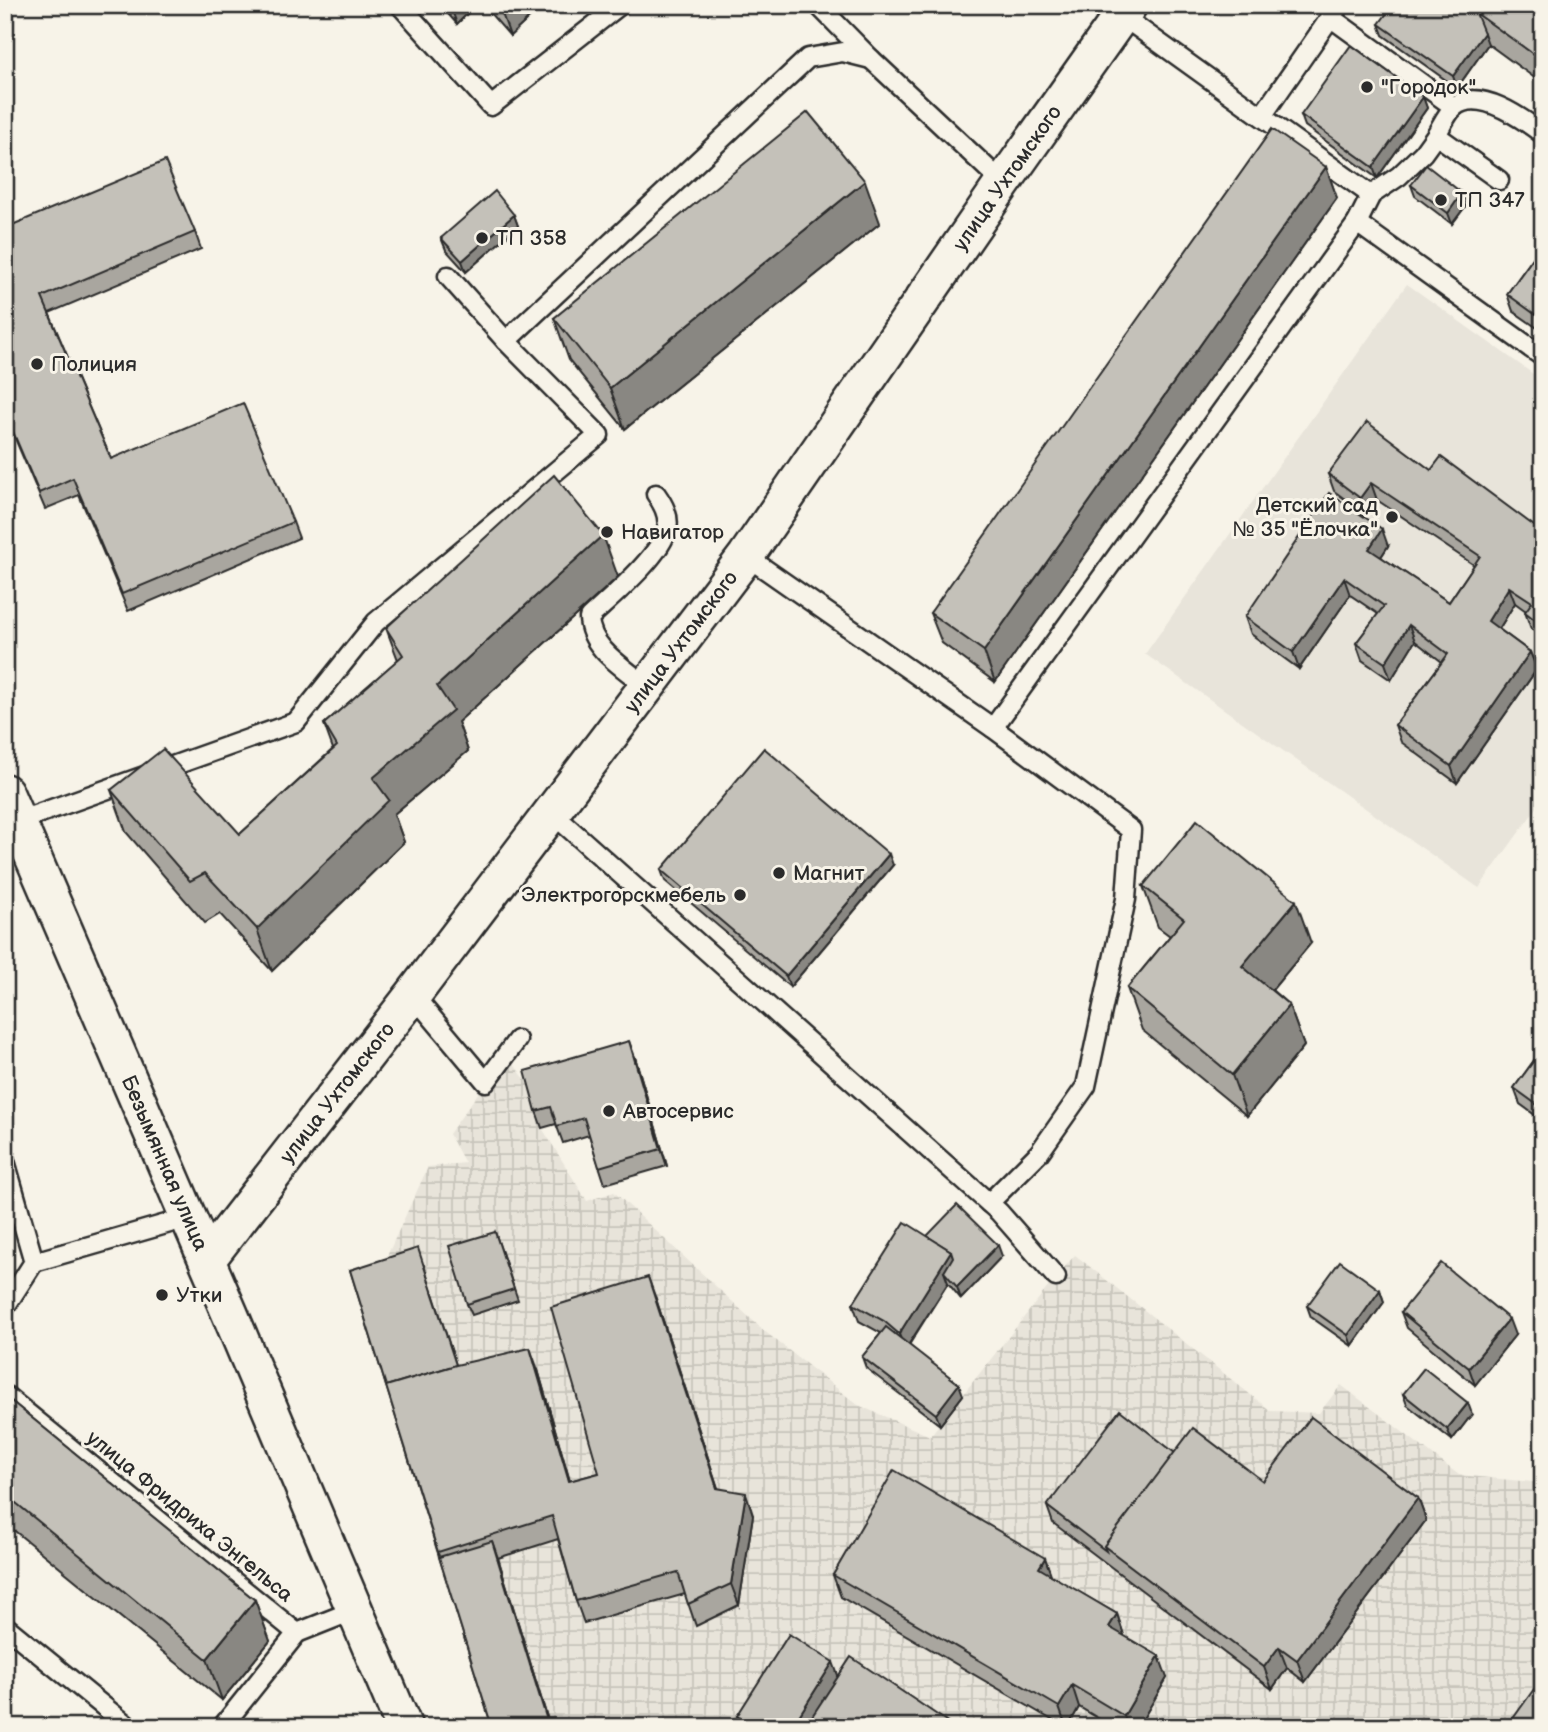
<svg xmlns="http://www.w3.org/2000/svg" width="1548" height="1732" font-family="'Balsamiq Sans',sans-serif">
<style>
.built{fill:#e8e4da}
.industrial{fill:url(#industrial-grid)}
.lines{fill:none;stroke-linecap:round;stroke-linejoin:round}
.service-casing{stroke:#2b2b2b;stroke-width:23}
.minor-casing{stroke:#2b2b2b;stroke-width:40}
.service{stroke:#f7f3e8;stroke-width:18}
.minor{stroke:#f7f3e8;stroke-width:35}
.wall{fill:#a9a69f;stroke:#2b2b2b;stroke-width:2}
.shaded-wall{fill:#898782;stroke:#2b2b2b;stroke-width:2}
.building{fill:#c4c1b9;stroke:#2b2b2b;stroke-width:2}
.poi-dot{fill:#2b2b2b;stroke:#f7f3e8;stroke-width:2.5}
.labels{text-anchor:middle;stroke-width:6;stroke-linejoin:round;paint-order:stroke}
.poi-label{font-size:21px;fill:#2b2b2b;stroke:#f7f3e8;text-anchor:start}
.street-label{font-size:21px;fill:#2b2b2b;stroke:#f7f3e8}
</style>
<defs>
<pattern id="industrial-grid" width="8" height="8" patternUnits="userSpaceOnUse" patternTransform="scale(1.75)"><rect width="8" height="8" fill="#e8e4da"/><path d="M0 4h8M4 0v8" fill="none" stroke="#c7c4bb"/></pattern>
</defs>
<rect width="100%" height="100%" fill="#f7f3e8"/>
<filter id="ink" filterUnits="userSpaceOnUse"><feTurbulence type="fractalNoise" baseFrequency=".0143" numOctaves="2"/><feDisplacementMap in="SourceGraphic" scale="14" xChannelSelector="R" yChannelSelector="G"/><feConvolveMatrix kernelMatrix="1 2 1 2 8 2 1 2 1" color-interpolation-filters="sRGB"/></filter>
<g filter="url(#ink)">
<polygon class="built" points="1407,284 1543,381 1543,799 1479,888 1145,654"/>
<polygon class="industrial" points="506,1054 531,1087 542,1128 587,1201 614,1192 763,1330 858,1405 930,1436 1056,1277 1075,1255 1271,1411 1319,1413 1341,1385 1459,1475 1543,1483 1543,1727 493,1727 376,1280 428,1167 465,1163 449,1134"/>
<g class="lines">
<defs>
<g id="service">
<polyline points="400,5 491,106 620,5"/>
<polyline points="818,5 871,59 1003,183"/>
<polyline points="1122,16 1371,195"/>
<polyline points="1330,17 1454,107"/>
<polyline points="1262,116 1339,5"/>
<path d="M 1436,135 C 1441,127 1447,113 1454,107 C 1478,86 1523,119 1543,134"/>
<polyline points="1357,223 1543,357"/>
<polyline points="506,341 808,58 843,52 871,59"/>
<polyline points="746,556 993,728 1131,830 1126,899 1086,1086 1039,1153 989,1203"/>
<path d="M 647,687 C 625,668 590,649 589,618 C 609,599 661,556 667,529 C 670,516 663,504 656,494"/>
<polyline points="993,728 1357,223 1371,195 1399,176 1423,153 1436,135 1499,180"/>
<polyline points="552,813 999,1212 1056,1277"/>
<polyline points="18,821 296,722 376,622 599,435 506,341 448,276"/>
<polyline points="413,995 486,1082 517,1040"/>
<polyline points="5,1161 34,1262 5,1307"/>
<polyline points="34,1262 187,1218"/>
<polyline points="5,1395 297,1633 355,1610"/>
<polyline points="5,1626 129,1727"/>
<polyline points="222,1727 297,1633"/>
</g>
<g id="minor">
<path id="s1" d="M 5,792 L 230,1314 L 404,1727"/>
<path id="s2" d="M 207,1260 L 413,995 L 746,556 L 1003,183 L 1129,5"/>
</g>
</defs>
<use href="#service" class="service-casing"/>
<use href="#minor" class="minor-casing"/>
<use href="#service" class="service"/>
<use href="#minor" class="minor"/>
</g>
<g class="wall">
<polygon points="440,5 476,5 457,24"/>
<polygon points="483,5 543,5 510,36"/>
<polygon points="1543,5 1543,84 1488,44 1457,88 1383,35 1379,24"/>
<polygon points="1423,97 1427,108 1377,178 1305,126 1301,115"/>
<polygon points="1326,167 1337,198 995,682 942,643 930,613"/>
<polygon points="1411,185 1462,193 1467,204 1452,224 1415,196"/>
<polygon points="514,215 518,226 466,272 446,250 441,238"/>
<polygon points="880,223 625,429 569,360 554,318"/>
<polygon points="5,228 195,232 201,249 49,313 111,459 293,522 299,538 128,611 79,495 45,509 5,415"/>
<polygon points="1543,244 1543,332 1513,311 1507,294"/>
<polygon points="1431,470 1543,536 1543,638 1531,629 1525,612 1526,611 1515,603 1499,629 1530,652 1537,669 1457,783 1401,742 1395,725 1442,662 1415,641 1391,680 1362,660 1356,643 1378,614 1350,595 1299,669 1251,634 1245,617 1388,546 1381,557 1449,602 1474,565 1377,500 1366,515 1334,491 1328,474"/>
<polygon points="618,577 458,722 468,751 394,814 404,842 272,971 220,914 205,923 126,832 111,790 240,834 333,749 324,724 398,660 386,628"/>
<polygon points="893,865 790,987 665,881 661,870"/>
<polygon points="1143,886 1311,943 1272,990 1289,1005 1304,1046 1247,1116 1142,1030 1127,988 1170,936 1158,927"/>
<polygon points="1543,1048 1543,1121 1520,1104 1514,1088"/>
<polygon points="635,1057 667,1166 605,1184 589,1135 563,1143 556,1124 542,1128 536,1111"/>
<polygon points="495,1232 518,1300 472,1315 467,1304"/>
<polygon points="927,1236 1002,1256 961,1299 948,1283 909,1345 963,1395 940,1425 866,1368 862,1357 881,1333 859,1321 853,1304"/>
<polygon points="424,1265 456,1365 538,1370 570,1481 599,1473 656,1299 718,1488 753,1515 739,1605 696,1626 685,1594 584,1623 576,1601 558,1539 498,1558 550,1727 492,1727 350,1270"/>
<polygon points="1380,1290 1384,1302 1352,1346 1311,1317 1307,1306"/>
<polygon points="1401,1312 1515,1335 1475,1385 1407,1328"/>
<polygon points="1403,1394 1472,1414 1452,1440 1407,1405"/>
<polygon points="5,1396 255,1600 270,1641 222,1700 5,1523"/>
<polygon points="1175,1453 1263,1481 1418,1498 1426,1520 1305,1682 1287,1668 1272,1689 1053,1523 1047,1506"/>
<polygon points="1045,1558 1051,1576 1117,1614 1124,1636 1167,1678 1138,1727 1113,1727 1079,1707 1068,1727 1064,1727 841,1597 833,1575"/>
<polygon points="838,1677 955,1727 741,1727 737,1716"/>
</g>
<g class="shaded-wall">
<polygon points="450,5 476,5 457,24"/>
<polygon points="499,5 543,5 510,36"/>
<polygon points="1484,33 1488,44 1457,88 1453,76"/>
<polygon points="1423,97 1427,108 1377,178 1373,167"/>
<polygon points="1326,167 1337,198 995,682 984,651"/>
<polygon points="865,181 880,223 625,429 610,388"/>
<polygon points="1462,193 1467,204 1452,224 1448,213"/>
<polygon points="514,215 518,226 466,272 462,261"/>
<polygon points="1371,483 1377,500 1366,515 1360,498"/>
<polygon points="1382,529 1388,546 1375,566 1369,549"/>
<polygon points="1541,531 1543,536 1543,554 1534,541"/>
<polygon points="603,535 618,577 458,722 468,751 394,814 404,842 272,971 257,929 373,778 437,686"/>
<polygon points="1344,578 1350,595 1299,669 1293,652"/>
<polygon points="1509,587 1515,603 1494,637 1488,621"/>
<polygon points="1409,625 1415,641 1391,680 1385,663"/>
<polygon points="1530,652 1537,669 1457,783 1451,766"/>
<polygon points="889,854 893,865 790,987 786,976"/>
<polygon points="1296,901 1311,943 1257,1008 1242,966"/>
<polygon points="1289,1005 1304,1046 1247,1116 1232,1075"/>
<polygon points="629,1041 635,1057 667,1166 661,1149"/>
<polygon points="998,1245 1002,1256 961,1299 957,1287"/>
<polygon points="951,1251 958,1268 944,1272 948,1283 905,1350 899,1334"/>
<polygon points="648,1277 656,1299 725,1510 717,1488"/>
<polygon points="1380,1290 1384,1302 1352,1346 1348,1335"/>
<polygon points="1509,1319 1515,1335 1475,1385 1469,1368"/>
<polygon points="530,1348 538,1370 576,1503 569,1481"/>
<polygon points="959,1384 963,1395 940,1425 936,1414"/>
<polygon points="1468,1403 1472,1414 1452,1440 1447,1429"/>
<polygon points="746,1493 753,1515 739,1605 731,1584"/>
<polygon points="1418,1498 1426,1520 1305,1682 1297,1660"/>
<polygon points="492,1541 498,1558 550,1727 549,1727"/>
<polygon points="1045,1558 1053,1580 1039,1568"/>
<polygon points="255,1600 270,1641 222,1700 207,1659"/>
<polygon points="1117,1614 1124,1635 1117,1649 1109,1627"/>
<polygon points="1279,1647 1287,1668 1272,1689 1264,1667"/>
<polygon points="1159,1656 1167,1678 1138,1727 1128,1727 1124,1716"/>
<polygon points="833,1662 839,1678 808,1727 792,1727"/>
<polygon points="1072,1685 1079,1707 1068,1727 1066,1727 1059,1707"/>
</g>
<g class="building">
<polygon points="1393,5 1482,5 1476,13 1484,33 1453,76 1379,24"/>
<polygon points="1482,5 1543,5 1543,61 1476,13"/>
<polygon points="1351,45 1423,97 1373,167 1301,115"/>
<polygon points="808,112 865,181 610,388 554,318"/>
<polygon points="1272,129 1326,167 984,651 930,613"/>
<polygon points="165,161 195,232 42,297 111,459 243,403 293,522 122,594 73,478 39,493 5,413 5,228"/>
<polygon points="1426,165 1462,193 1448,213 1411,185"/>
<polygon points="495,191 514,215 462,261 441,238"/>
<polygon points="1543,244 1543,320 1507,294"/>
<polygon points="1367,422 1431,470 1441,457 1541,531 1534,541 1543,548 1543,626 1525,612 1532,602 1509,587 1488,621 1530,652 1451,766 1395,725 1448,654 1409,625 1385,663 1356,643 1384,606 1344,578 1293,652 1245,617 1329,493 1382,529 1369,549 1449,602 1480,556 1371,483 1360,498 1328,474"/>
<polygon points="554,475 603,535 437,686 453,710 373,778 389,800 257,929 205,873 190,881 111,790 163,749 240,834 337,746 324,724 403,655 386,628"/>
<polygon points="764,748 889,854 786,976 661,870"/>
<polygon points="1197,820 1296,901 1242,966 1289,1005 1232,1075 1127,988 1184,919 1143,886"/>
<polygon points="629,1041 661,1149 599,1167 584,1118 557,1126 551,1107 536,1111 525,1071"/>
<polygon points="1543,1048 1543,1109 1514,1088"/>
<polygon points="957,1205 998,1245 957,1287 944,1272 953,1257 951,1251 927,1236"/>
<polygon points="905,1222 951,1251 899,1334 884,1321 853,1304"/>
<polygon points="495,1232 514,1289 467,1304 449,1246"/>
<polygon points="418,1248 456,1365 386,1386 350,1270"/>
<polygon points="1340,1261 1380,1290 1348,1335 1307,1306"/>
<polygon points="1441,1263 1509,1319 1469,1368 1401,1312"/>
<polygon points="648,1277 717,1488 746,1493 731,1584 688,1604 678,1572 576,1601 552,1516 438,1552 386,1386 456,1365 530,1348 569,1481 599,1473 551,1307"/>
<polygon points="886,1327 959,1384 936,1414 862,1357"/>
<polygon points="1424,1368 1468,1403 1447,1429 1403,1394"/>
<polygon points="5,1396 255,1600 207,1659 5,1494"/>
<polygon points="1120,1410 1175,1453 1104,1546 1106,1551 1047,1506"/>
<polygon points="1311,1417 1418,1498 1297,1660 1279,1647 1264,1667 1104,1546 1193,1428 1263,1481"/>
<polygon points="894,1470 1045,1558 1039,1568 1117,1614 1109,1627 1159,1656 1124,1716 1072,1685 1059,1707 833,1575"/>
<polygon points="492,1541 549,1727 492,1727 439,1557"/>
<polygon points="789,1634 833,1662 792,1727 753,1727 737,1716"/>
<polygon points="851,1657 955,1727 805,1727"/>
<polygon points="1534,1689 1543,1695 1543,1727 1507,1727"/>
</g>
</g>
<g class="poi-dot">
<circle cx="1367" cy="87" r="7"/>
<circle cx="1441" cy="200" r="7"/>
<circle cx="482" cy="238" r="7"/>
<circle cx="37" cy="364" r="7"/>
<circle cx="1392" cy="517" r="7"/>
<circle cx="607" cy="532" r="7"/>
<circle cx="779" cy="873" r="7"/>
<circle cx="740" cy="895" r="7"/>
<circle cx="609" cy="1111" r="7"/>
<circle cx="162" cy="1295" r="7"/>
</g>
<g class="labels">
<g class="poi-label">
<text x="1381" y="94">"Городок"</text>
<text x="1455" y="207">ТП 347</text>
<text x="496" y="245">ТП 358</text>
<text x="51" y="371">Полиция</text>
<text x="1378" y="512" text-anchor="end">Детский сад<tspan x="1378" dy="24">№ 35 "Ёлочка"</tspan></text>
<text x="621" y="539">Навигатор</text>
<text x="793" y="880">Магнит</text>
<text x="726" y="902" text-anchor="end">Электрогорскмебель</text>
<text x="623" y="1118">Автосервис</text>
<text x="176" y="1302">Утки</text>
</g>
<g class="street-label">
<text dy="7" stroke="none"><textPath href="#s2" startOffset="1346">улица Ухтомского</textPath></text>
<text dy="7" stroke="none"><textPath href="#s2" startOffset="779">улица Ухтомского</textPath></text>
<text dy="7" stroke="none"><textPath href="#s2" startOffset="212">улица Ухтомского</textPath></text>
<text dy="7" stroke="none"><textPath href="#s1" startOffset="404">Безымянная улица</textPath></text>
<text transform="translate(190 1516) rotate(39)" y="7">улица Фридриха Энгельса</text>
</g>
</g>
<rect width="1548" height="1732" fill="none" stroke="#f7f3e8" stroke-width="28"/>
<rect x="14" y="14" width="1520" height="1704" fill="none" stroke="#2b2b2b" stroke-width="2.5" filter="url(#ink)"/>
</svg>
